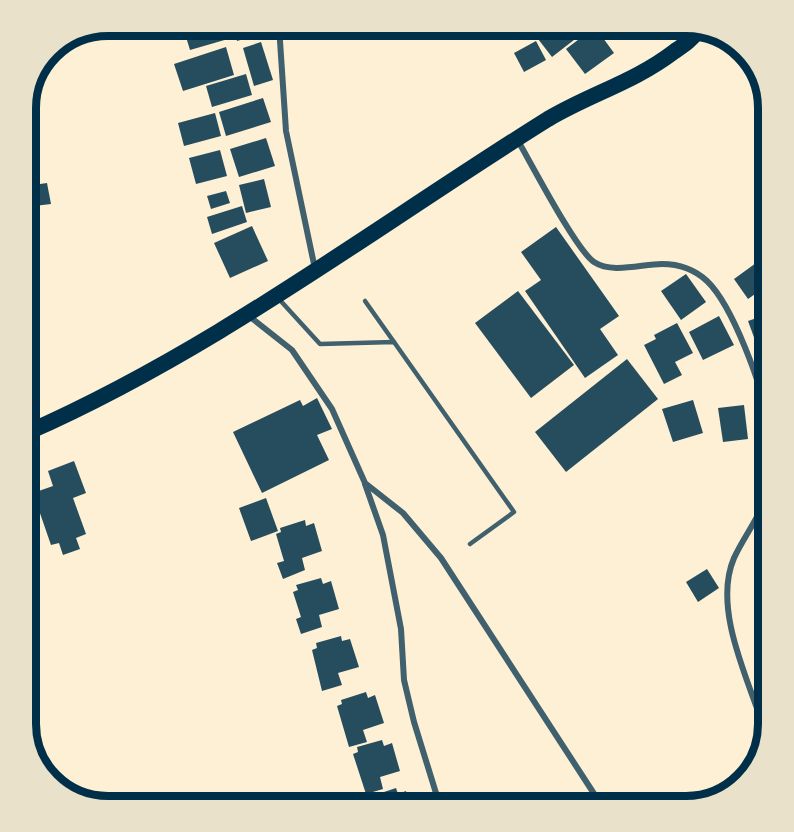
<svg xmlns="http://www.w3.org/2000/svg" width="794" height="832" font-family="'Fira Sans',sans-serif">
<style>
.building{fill:#264d5e}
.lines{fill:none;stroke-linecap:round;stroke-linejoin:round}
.service{stroke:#3f606c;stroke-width:4.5}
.minor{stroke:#3f606c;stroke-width:6}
.trunk{stroke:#003049;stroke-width:16}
.rim{fill:none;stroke:#003049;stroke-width:8}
</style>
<rect width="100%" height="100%" fill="#fdf0d5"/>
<g class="building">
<polygon points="187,26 224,26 228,39 190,50 183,27"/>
<polygon points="233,26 272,26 273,30 237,41"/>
<polygon points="528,26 592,26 552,57"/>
<polygon points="595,27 614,53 585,74 566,49"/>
<polygon points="536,41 546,60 524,72 514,53"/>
<polygon points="261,42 273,80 254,86 243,48"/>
<polygon points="226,47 234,75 183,91 174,64"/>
<polygon points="246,74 252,95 212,107 206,86"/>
<polygon points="263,98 271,122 226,136 219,112"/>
<polygon points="215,113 221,136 184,146 178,123"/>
<polygon points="266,138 275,166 239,177 230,149"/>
<polygon points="220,150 227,176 196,184 189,158"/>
<polygon points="264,179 271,207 246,213 239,185"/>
<polygon points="47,183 51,204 26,207 26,186"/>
<polygon points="226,191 230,203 211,209 207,196"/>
<polygon points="242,206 247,222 212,234 207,217"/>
<polygon points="252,226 268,261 230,278 214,243"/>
<polygon points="556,227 619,316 600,329 618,355 585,378 525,291 541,280 521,252"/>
<polygon points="756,263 768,285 748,299 734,279"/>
<polygon points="686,274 706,302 681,320 661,291"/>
<polygon points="518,291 574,365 531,398 475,323"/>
<polygon points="768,314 768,348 759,351 748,321"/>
<polygon points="719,316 734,345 703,360 689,332"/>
<polygon points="677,323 693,353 675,362 682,375 664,384 644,345 656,339 654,335"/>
<polygon points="627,359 658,399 566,472 535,432"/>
<polygon points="317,398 332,429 317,435 329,460 262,493 233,432 300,400 303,406"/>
<polygon points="693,400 703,433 673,442 662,409"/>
<polygon points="744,405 748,439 723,442 718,408"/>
<polygon points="74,461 86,493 73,498 86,534 76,538 80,549 63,555 59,543 51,545 33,493 53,486 48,471"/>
<polygon points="266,498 278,531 251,541 239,508"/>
<polygon points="305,520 306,526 314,523 322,551 302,558 305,570 283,579 277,563 284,561 276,534 281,532 280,528"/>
<polygon points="707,569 719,588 698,602 686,582"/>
<polygon points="321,578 323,584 331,581 339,609 319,615 322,627 301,634 296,619 301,617 293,592 298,590 296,585"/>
<polygon points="341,636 342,641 350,639 359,667 338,673 342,685 322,691 312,650 317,648 316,643"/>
<polygon points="366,692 368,698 375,695 384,723 363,730 367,742 349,747 337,706 342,704 341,700"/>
<polygon points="382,740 384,746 392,743 400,771 380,777 383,789 366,794 353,754 358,752 357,747"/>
<polygon points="396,788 398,794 406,791 410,806 369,806 368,802 373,800 372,796"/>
</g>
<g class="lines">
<g class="service">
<polyline points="278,298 320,344 394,342 514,512 470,544"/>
<polyline points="365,301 394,342"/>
</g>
<g class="minor">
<polyline points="279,26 286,131 315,269"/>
<path d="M 517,139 C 531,163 576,250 594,262 C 612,274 642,264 662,264 C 679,264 694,269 707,281 C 733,306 762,386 768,422"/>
<polyline points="249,316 292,350 332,409 365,483 403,513 441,558 602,806"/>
<polyline points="365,484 383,535 401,629 404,680 414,722 440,806"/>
<path d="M 765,731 C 749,681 712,609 734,558 C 745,534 762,515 768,489"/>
</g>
<path class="trunk" d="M 26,433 C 213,351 375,227 548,119 C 592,93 633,83 675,51 C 684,45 693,39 699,29"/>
</g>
<path d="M0 0H794V832H0ZM108 36H686A72 72 0 0 1 758 108V724A72 72 0 0 1 686 796H108A72 72 0 0 1 36 724V108A72 72 0 0 1 108 36Z" fill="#e9e1ca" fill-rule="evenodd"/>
<path class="rim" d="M108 36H686A72 72 0 0 1 758 108V724A72 72 0 0 1 686 796H108A72 72 0 0 1 36 724V108A72 72 0 0 1 108 36Z"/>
</svg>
